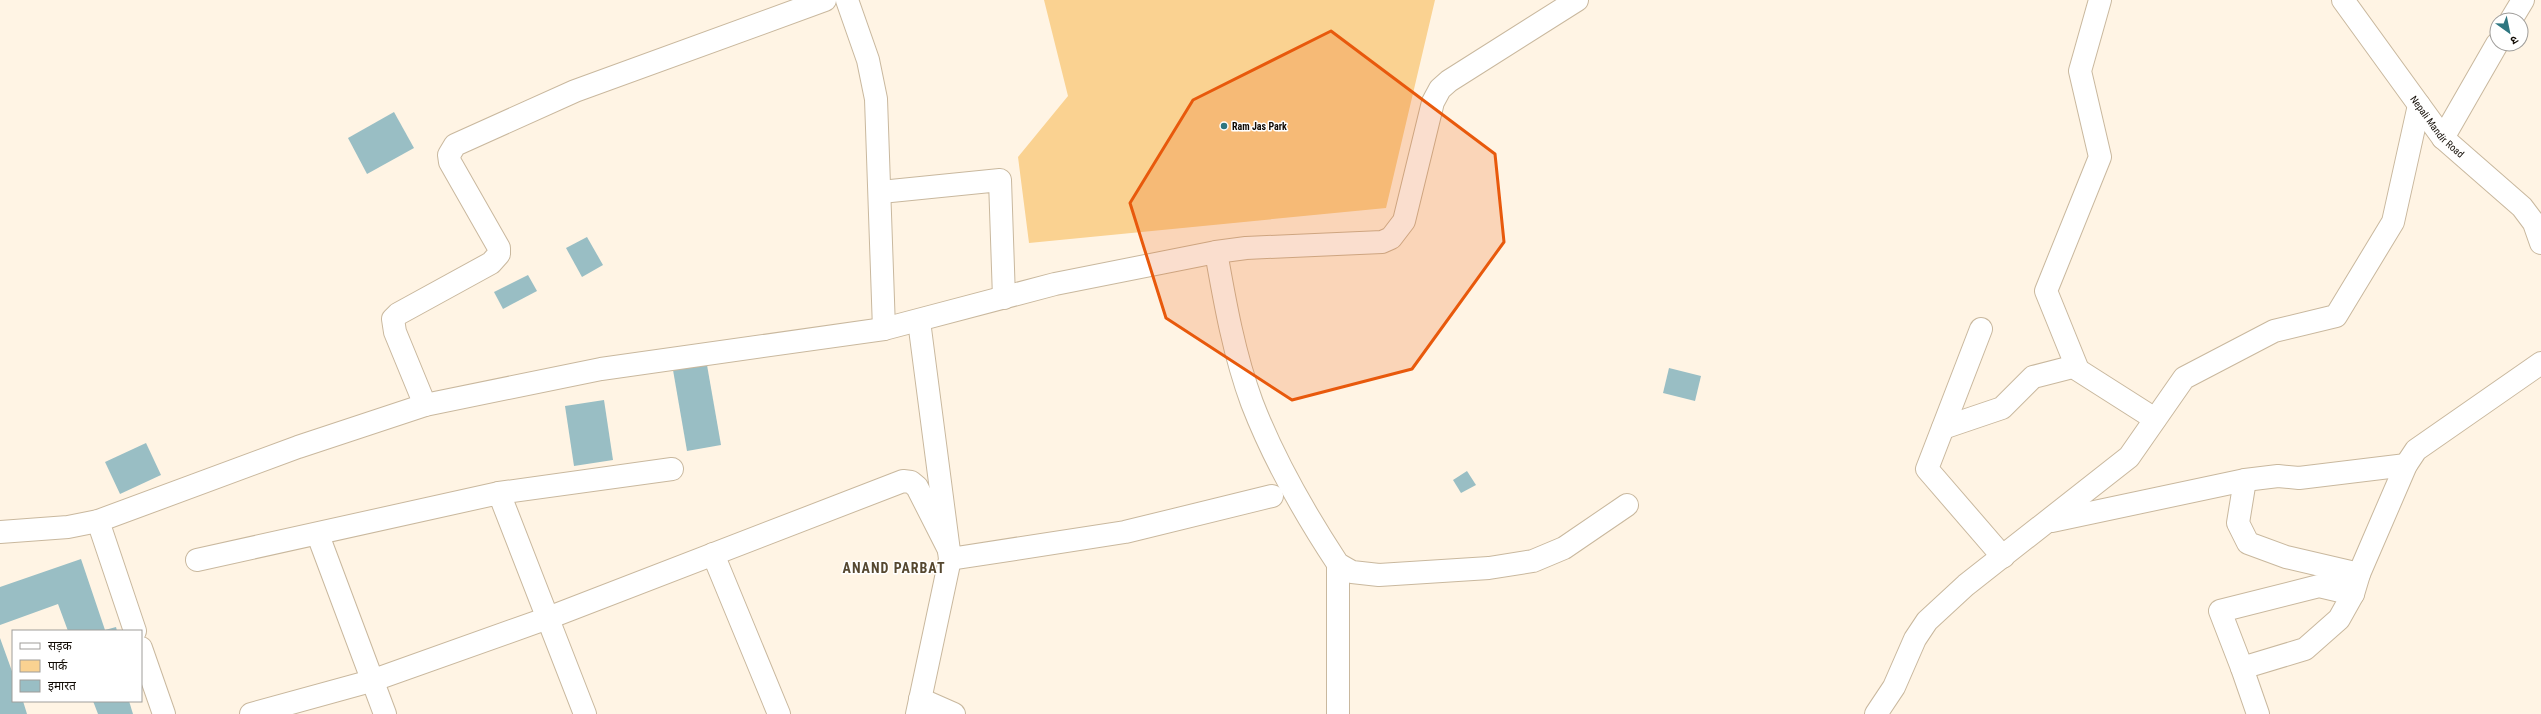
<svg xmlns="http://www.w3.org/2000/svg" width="2541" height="714" font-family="'Roboto Condensed','Noto Sans Devanagari',sans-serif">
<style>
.green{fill:#fad291}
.building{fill:#99bec4}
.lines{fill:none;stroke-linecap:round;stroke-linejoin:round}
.minor-casing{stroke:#c9b89e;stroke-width:24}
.minor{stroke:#fff;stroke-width:22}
.marked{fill:#e8590c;fill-opacity:0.2;stroke:#e8590c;stroke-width:3;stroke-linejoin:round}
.poi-dot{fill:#2e7680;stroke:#fff;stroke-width:1.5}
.labels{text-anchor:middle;stroke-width:3;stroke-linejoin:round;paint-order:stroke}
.street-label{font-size:10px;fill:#100a03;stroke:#fff}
.poi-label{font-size:10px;font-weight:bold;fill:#100a03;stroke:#fff;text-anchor:start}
.district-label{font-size:14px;font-weight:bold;letter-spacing:1px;fill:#55472f;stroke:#fff}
</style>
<rect width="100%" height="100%" fill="#fff4e4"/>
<polygon class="green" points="1044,0 1435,0 1386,208 1029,243 1018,157 1068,96"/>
<g class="building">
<polygon points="394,112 414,148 367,174 348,138"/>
<polygon points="587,237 603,265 582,277 566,248"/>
<polygon points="528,275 537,291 503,309 494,292"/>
<polygon points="707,365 721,445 687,451 673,370"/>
<polygon points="1669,368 1701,376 1695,401 1663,393"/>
<polygon points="604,400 613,460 574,466 565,406"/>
<polygon points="146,443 161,475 120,494 105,462"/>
<polygon points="1467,471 1476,485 1461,493 1453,480"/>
<polygon points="81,559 105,630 116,627 117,631 68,631 58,604 0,625 0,587"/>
<polygon points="0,638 13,674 13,701 23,701 27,714 0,714"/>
<polygon points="93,701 129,701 133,714 98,714"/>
</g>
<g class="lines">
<defs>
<g id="minor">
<polyline points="847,0 868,60 876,99 884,329"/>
<polyline points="2100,0 2080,71 2100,157 2046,291 2078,370 2155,419"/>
<path id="s1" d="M 2343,0 L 2443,138 L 2522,207 L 2534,223 L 2541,243"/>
<polyline points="2511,20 2523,0"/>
<polyline points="2443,138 2497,44"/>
<polyline points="881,192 1000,180 1004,298"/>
<path d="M 1216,252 C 1225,303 1234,354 1252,403 C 1274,460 1305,514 1338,564 L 1352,572 L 1379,575 L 1489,568 L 1533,561 L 1564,548 L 1627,505"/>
<polyline points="1981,329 1927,469 2003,557"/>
<polyline points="425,405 395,332 393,319 398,314 491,263 499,254 499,248 450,162 449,155 455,145 575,91 825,0"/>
<polyline points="1943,428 2002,408 2033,377 2076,366"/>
<polyline points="2245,480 2238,523 2248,543 2286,557 2359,574"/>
<polyline points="499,493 672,469"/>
<polyline points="98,521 135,631"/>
<polyline points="2052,521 2245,480 2278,476 2299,478 2406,465"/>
<polyline points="0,532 68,527 98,521 298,447 425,405 601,369 884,329 1055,284 1216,252 1246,248 1382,242 1391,238 1404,221 1433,102 1440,89 1449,81 1577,0"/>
<polyline points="318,535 385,714"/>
<polyline points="713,554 779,714"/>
<polyline points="950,559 1125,532 1272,496"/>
<polyline points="197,560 499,493 585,714"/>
<polyline points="141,648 164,714"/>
<polyline points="2242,668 2220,611 2319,586 2353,594"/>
<polyline points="920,699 954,714"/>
<polyline points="251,714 371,681 548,618 903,481 911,482 917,487 949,550"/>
<polyline points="917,714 950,559 919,321"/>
<polyline points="1338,714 1338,564"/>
<polyline points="1876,714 1894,687 1915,639 1927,621 1966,585 2129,457 2184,378 2274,331 2336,316 2393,222 2419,105"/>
<polyline points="2258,714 2242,668 2305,649 2339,619 2353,594 2359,574 2406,465 2416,450 2541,363"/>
</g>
</defs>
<use href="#minor" class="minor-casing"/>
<use href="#minor" class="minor"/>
</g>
<path class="marked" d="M 1331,31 L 1495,154 L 1504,242 L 1412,369 L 1292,400 L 1166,318 L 1130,203 L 1193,100 Z"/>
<circle class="poi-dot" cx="1224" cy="126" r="4"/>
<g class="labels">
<g class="street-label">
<text dy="4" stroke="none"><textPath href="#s1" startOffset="158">Nepali Mandir Road</textPath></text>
</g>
<g class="poi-label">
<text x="1232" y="130">Ram Jas Park</text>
</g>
<g class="district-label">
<text x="894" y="573">ANAND PARBAT</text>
</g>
</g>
<rect x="12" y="630" width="130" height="72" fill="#ffffff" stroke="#9f9d9a"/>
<rect x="20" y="643" width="20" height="6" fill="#ffffff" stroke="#9f9d9a"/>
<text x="48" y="650" font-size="12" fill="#100a03">सड़क</text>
<rect x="20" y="660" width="20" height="12" fill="#fad291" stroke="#9f9d9a"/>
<text x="48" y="670" font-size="12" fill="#100a03">पार्क</text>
<rect x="20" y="680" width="20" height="12" fill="#99bec4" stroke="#9f9d9a"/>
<text x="48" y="690" font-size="12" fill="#100a03">इमारत</text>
<g transform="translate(2509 32) rotate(147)"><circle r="19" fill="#ffffff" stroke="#9f9d9a"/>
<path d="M0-3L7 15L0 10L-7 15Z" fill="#2e7680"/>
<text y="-6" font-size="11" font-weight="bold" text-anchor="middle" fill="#100a03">उ</text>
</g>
</svg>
